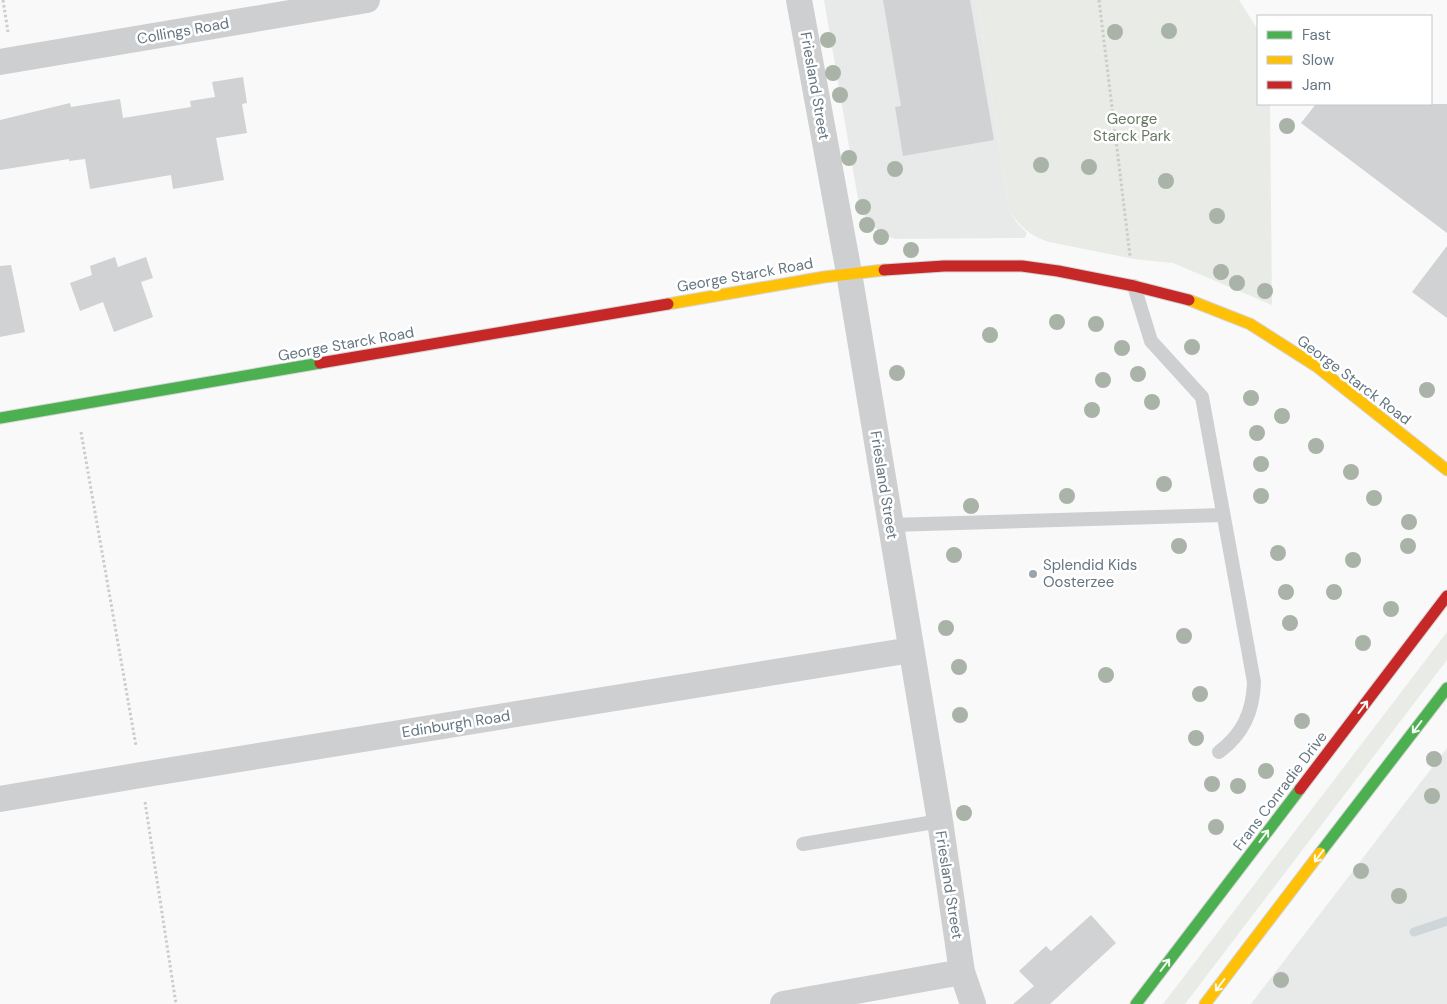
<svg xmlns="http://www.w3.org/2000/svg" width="1447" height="1004" font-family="'DM Sans',sans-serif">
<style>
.built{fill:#e8e9e9}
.green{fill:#e8ebe6}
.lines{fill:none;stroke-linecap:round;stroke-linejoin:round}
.stream{stroke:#ced6d9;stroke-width:9}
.building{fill:#d0d2d3}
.fast-casing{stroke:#d5d6d7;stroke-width:13}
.slow-casing{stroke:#d5d6d7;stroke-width:13}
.jam-casing{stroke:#d5d6d7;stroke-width:13}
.path{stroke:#cbcccd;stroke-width:3;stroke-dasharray:2.5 2.5;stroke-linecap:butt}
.lane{stroke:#cecfd0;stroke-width:14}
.street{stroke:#cecfd0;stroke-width:26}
.fast{stroke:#4caf50;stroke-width:11}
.slow{stroke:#ffc107;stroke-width:11}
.jam{stroke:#c62828;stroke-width:11}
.tree{fill:#a9b3a7}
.oneway{stroke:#f6fbf6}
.poi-dot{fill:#99a4ac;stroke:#fff;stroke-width:2}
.labels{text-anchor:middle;stroke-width:5;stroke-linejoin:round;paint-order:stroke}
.street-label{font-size:15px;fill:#657683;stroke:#fff}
.park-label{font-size:15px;fill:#687a64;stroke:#fff}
.poi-label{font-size:15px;fill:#657683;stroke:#fff;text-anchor:start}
</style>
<rect width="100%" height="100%" fill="#f9f9f9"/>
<g class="built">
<polygon points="824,0 977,0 1009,210 1017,223 1027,233 1025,238 896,239 886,236 869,223 859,205"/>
<polygon points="1447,748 1447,1004 1251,1004"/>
</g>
<g class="green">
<path d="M 977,0 L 1239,0 L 1258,30 L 1258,104 L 1270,104 L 1272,305 L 1173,263 L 1134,259 L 1049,242 C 1030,236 1020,227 1009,210 Z"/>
<polygon points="1447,632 1447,660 1185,1004 1163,1004"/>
</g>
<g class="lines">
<polyline class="stream" points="1414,932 1447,921"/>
</g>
<g class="building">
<polygon points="883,0 970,0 994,140 903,156 895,107 901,106"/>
<polygon points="243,77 247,103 242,104 247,133 216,138 224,180 173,189 171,175 90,189 85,159 69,161 69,159 0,170 0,120 70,103 71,107 120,99 123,118 191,107 190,101 215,97 212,82"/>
<polygon points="1316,104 1447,104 1447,233 1301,123"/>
<polygon points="1447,246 1447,318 1412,292"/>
<polygon points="115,257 118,267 146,257 153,278 141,282 153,317 114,332 103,302 80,311 70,283 92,275 90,266"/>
<polygon points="11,265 25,332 0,337 0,266"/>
<polygon points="1091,915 1116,943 1050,1004 1013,1004 1034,986 1019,971 1046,946 1051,951"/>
</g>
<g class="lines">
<defs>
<g id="fast">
<polyline points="0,418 320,363"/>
<polyline points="1320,853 1447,688"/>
<polyline points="1136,1004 1300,789"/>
</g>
<g id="slow">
<polyline points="1189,300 1250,324 1316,366 1447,470"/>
<polyline points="668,304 824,277 884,270"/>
<polyline points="1205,1004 1320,853"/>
</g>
<g id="jam">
<polyline points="884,270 944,266 1022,266 1058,271 1134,286 1189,300"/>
<polyline points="320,363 668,304"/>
<polyline points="1300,789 1447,596"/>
</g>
</defs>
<use href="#fast" class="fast-casing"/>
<use href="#slow" class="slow-casing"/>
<use href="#jam" class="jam-casing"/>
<g class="path">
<polyline points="3,0 8,32"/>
<polyline points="1099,0 1130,256"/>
<polyline points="81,432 136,746"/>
<polyline points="145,802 176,1004"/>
</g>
<g class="lane">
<path d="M 1134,286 L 1151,341 L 1202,397 L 1254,682 C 1253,712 1243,734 1219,752"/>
<polyline points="891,525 1223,515"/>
<polyline points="803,844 940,821"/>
</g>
<g class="street">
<polyline points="799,0 849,273 940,821 962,972 973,1004"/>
<polyline points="0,62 367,0"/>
<polyline points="0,799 141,775 911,650"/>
<polyline points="783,1004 962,972"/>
</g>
<use href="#fast" class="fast"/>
<use href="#slow" class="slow"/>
<use href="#jam" class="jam"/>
</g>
<g class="tree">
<circle cx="1169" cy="31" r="8"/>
<circle cx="1115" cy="32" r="8"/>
<circle cx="828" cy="40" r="8"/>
<circle cx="833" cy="73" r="8"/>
<circle cx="840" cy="95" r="8"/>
<circle cx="1287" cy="126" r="8"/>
<circle cx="849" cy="158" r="8"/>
<circle cx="1041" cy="165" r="8"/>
<circle cx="1089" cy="167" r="8"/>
<circle cx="895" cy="169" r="8"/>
<circle cx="1166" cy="181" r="8"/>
<circle cx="863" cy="207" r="8"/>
<circle cx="1217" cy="216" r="8"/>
<circle cx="867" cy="225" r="8"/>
<circle cx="881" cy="237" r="8"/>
<circle cx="911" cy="250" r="8"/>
<circle cx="1221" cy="272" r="8"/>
<circle cx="1237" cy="283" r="8"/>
<circle cx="1265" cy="291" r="8"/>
<circle cx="1057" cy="322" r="8"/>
<circle cx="1096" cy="324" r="8"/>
<circle cx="990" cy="335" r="8"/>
<circle cx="1192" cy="347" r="8"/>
<circle cx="1122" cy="348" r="8"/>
<circle cx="897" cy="373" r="8"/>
<circle cx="1138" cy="374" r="8"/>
<circle cx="1103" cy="380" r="8"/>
<circle cx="1427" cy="390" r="8"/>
<circle cx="1251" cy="398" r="8"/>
<circle cx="1152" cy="402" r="8"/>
<circle cx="1092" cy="410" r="8"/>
<circle cx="1282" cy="416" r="8"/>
<circle cx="1257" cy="433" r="8"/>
<circle cx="1316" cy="446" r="8"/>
<circle cx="1261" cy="464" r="8"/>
<circle cx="1351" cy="472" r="8"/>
<circle cx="1164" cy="484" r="8"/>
<circle cx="1067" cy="496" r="8"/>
<circle cx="1261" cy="496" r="8"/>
<circle cx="1374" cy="498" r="8"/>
<circle cx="971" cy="506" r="8"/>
<circle cx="1409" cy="522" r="8"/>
<circle cx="1179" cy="546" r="8"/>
<circle cx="1408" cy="546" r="8"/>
<circle cx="1278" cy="553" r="8"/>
<circle cx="954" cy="555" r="8"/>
<circle cx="1353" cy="560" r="8"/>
<circle cx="1286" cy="592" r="8"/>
<circle cx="1334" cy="592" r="8"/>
<circle cx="1391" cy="609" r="8"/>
<circle cx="1290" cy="623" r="8"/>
<circle cx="946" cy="628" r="8"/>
<circle cx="1184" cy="636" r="8"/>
<circle cx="1363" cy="643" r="8"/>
<circle cx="959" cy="667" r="8"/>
<circle cx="1106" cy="675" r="8"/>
<circle cx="1200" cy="694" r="8"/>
<circle cx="960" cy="715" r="8"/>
<circle cx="1302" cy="721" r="8"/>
<circle cx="1196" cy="738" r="8"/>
<circle cx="1434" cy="759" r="8"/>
<circle cx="1266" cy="771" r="8"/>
<circle cx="1212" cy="784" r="8"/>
<circle cx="1238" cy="786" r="8"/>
<circle cx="1432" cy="796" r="8"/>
<circle cx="964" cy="813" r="8"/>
<circle cx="1216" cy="827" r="8"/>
<circle cx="1361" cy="871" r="8"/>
<circle cx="1399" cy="896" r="8"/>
<circle cx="1281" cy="980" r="8"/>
</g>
<defs><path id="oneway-shaft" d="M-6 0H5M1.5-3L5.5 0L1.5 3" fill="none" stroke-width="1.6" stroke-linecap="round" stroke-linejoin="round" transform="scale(1.25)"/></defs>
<g class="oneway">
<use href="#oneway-shaft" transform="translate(1363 707) rotate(-53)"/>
<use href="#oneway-shaft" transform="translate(1417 727) rotate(127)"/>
<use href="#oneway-shaft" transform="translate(1264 836) rotate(-53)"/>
<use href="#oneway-shaft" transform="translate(1319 856) rotate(127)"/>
<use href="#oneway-shaft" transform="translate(1165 965) rotate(-53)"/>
<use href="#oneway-shaft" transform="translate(1220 985) rotate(127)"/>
</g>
<circle class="poi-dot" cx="1033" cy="574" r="5"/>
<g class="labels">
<g class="street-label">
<text transform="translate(183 31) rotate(-10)" y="5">Collings Road</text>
<text transform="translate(815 86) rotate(80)" y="5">Friesland Street</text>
<text transform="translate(745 275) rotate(-10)" y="5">George Starck Road</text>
<text transform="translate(346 344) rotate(-10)" y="5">George Starck Road</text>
<text transform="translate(1354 380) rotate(37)" y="5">George Starck Road</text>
<text transform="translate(884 485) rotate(81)" y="5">Friesland Street</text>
<text transform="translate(456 724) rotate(-9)" y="5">Edinburgh Road</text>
<text transform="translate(1280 791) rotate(-53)" y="5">Frans Conradie Drive</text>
<text transform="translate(949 885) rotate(81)" y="5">Friesland Street</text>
</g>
<g class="park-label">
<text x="1132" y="124">George<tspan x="1132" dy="17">Starck Park</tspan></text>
</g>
<g class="poi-label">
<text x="1043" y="570">Splendid Kids<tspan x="1043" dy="17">Oosterzee</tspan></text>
</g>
</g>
<rect x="1257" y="15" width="175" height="90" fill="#ffffff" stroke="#c1c8cd"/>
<rect x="1267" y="31" width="25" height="8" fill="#4caf50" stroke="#c1c8cd"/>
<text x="1302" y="40" font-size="15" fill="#657683">Fast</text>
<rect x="1267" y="56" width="25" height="8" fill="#ffc107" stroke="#c1c8cd"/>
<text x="1302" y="65" font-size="15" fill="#657683">Slow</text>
<rect x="1267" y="81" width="25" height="8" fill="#c62828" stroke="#c1c8cd"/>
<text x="1302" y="90" font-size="15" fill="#657683">Jam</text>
</svg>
